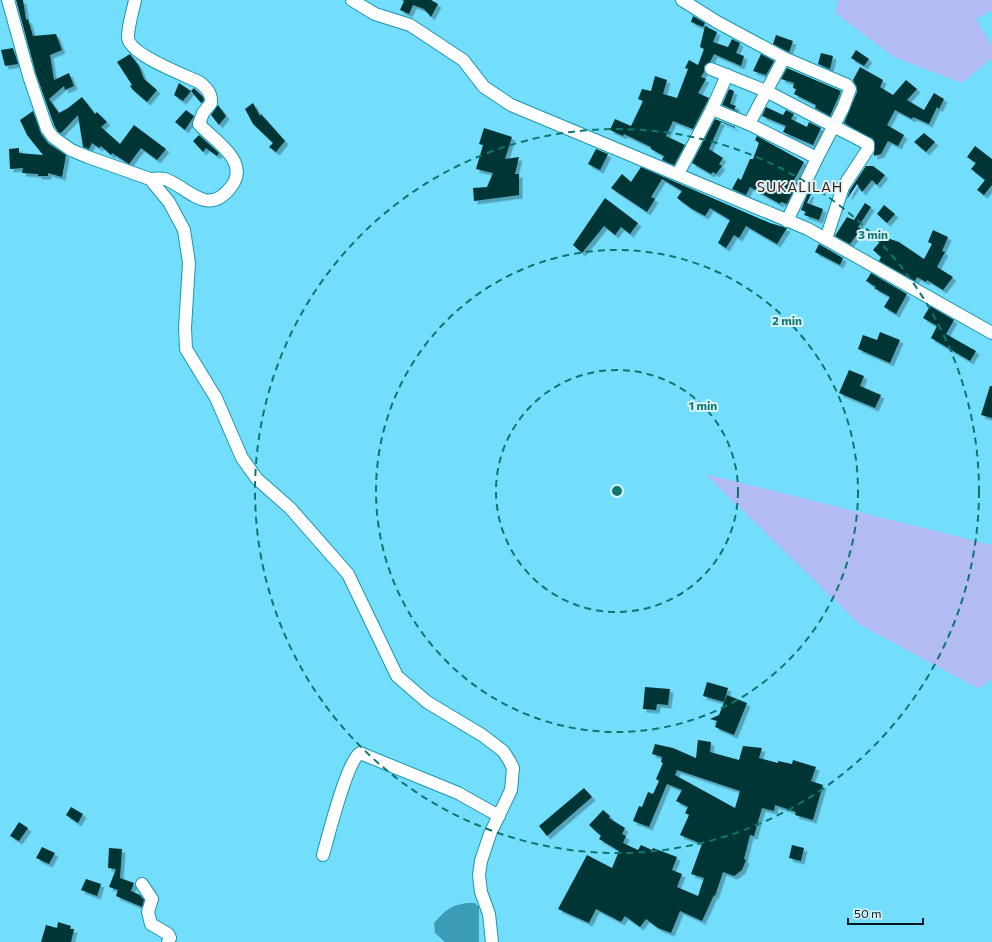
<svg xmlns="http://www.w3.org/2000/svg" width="992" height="942" font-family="Commissioner,sans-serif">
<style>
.green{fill:#b3bbf3}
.water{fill:#3d9cb5}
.building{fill:#053536;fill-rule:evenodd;filter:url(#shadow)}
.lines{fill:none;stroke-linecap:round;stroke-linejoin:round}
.minor-casing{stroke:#1995b1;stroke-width:14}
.minor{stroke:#fff;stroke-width:12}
.ring{fill:none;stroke:#0f766e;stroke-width:2;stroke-dasharray:7 5}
.labels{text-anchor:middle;stroke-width:4;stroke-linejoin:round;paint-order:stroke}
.quarter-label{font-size:14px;letter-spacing:1px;fill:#4a1808;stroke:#d7f4fd}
.centre{fill:#0f766e;stroke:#d7f4fd;stroke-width:2}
.ring-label{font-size:12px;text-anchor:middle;font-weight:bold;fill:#0f766e;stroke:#d7f4fd;stroke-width:4;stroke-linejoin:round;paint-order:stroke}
</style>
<defs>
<filter id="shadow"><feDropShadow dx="3.5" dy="3.5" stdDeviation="0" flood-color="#0004"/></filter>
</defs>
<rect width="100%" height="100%" fill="#73defc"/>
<g class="green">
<polygon points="838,0 992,0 992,10 976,19 992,46 992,58 962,83 894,57 835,13"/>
<polygon points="705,474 992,545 992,679 979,689 859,624"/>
</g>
<path class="water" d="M 467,903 L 475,903 L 479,907 L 479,942 L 445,942 L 435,933 L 434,923 C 446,910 449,906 467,903 Z"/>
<g class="building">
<polygon points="16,0 23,0 26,20 28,19 33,36 56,34 62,50 50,55 54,80 69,73 74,86 65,90 64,86 49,99 59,113 68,108 82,97 95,114 97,112 107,122 101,127 120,144 134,125 166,149 157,160 141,148 129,164 112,153 111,155 101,146 99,148 92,143 89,149 83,147 78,115 61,133 58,132 54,125 36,74"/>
<polygon points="402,0 431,0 438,4 431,17 424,9 413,5 409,14 400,10 404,1"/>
<polygon points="693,16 705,23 703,27 691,22"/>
<polygon points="705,26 717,32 713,42 728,47 732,39 740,43 736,53 744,56 741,66 714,54 710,62 704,66 704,72 701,77 706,79 698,93 709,98 693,129 673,121 666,136 685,145 674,165 662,160 664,156 651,149 651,147 624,134 623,136 610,130 615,119 631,126 643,101 638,99 642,89 651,91 655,76 667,80 663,94 677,98 688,69 685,68 689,60 698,65 704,49 700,47"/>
<polygon points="776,35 793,41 789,52 773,44"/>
<polygon points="13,48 18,64 5,66 1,50"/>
<polygon points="856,50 869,59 864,66 851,58"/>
<polygon points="821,53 833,56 830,69 818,64"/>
<polygon points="130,54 139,66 144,79 157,90 147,102 133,90 130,86 132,85 117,62"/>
<polygon points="761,54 774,61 766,75 753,71"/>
<polygon points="860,67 883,80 880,87 893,95 906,80 917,89 907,100 924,110 934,93 944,99 939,109 937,107 929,124 913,117 912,119 895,110 887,125 904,135 898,146 888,141 881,154 874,156 874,140 844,123 857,92 857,88 853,80"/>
<polygon points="787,68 841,91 830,116 815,108 816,105 794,94 796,89 793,88 794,83 781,79"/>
<polygon points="179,83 191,91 183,101 174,95"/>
<polygon points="194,88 203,97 204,100 201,103 191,91"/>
<polygon points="729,89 734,91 730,104 736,106 734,109 742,113 722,105"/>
<polygon points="253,103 260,116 261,114 285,141 276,152 269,147 273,143 253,124 245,109"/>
<polygon points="218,105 226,116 219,125 211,115"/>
<polygon points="766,107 783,115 786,110 794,114 791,119 807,127 809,122 821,128 813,145 783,132 786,126 762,116"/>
<polygon points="186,110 194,116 185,130 175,122"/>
<polygon points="33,111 41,134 48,143 66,155 62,177 48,173 48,176 38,176 38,174 22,173 23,168 10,169 9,149 19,148 19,153 43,155 27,135 20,120"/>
<polygon points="715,119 735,127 735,128 721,122 709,149 723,158 719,164 722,166 716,174 713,172 711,174 692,163"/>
<polygon points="484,128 512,137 505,159 519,157 515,174 519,174 519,195 474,201 473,188 487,187 493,173 476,169 483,145 479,144"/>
<polygon points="924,133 935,142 926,152 914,142"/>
<polygon points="199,135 219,153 217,156 206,148 203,152 193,141"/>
<polygon points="757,136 804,162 793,182 797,183 787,204 781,202 780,204 750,187 746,195 732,189 738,178 741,180 750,159 753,159 759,143 755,140"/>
<polygon points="975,146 992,159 992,185 984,195 977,190 985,180 971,169 976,163 967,157"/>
<polygon points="596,149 608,154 600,170 588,164"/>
<polygon points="866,166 873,166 885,175 877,185 872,180 862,192 857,184 847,199 850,190"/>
<polygon points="641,167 770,223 787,228 777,244 746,226 739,238 734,235 726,248 718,243 730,220 710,208 705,216 692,209 677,198 682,191 662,179 651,197 655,199 647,212 611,188 622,174 631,182"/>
<polygon points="808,193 811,194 807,203 823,209 819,220 804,215 806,212 801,210"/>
<polygon points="605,198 638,223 630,234 621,227 615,235 604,226 582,253 573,245"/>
<polygon points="865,203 871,207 858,227 861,229 850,244 835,236 847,217 854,220"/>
<polygon points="884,205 895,214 887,223 877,214"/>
<polygon points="933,230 948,237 942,251 945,252 937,267 953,277 943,290 927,280 926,282 917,277 915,281 879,261 881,257 873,250 884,237 899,242 924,259 932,244 928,242"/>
<polygon points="819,244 843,258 840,265 815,252"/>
<polygon points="871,273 907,294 896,314 884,307 890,297 874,288 876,287 866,281"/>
<polygon points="930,306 954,320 946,334 976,351 970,361 931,338 937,326 923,318"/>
<polygon points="880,332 900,340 890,363 858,349 863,335 877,340"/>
<polygon points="849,370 864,376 860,386 881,395 875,408 839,393"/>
<polygon points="990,386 992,386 992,418 981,415"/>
<polygon points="707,682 728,688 724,702 703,696"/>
<polygon points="645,687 670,689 668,705 657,704 656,710 643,709"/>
<polygon points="727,695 747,703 734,735 715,727 717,721 710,719 719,715"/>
<path d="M 698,740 L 711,742 L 710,752 L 739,760 L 743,746 L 762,748 L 759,758 L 778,763 L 778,761 L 792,764 L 793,760 L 816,767 L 811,781 L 823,785 L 813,820 L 795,815 L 796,812 L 775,805 L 774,811 L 762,808 L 754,836 L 750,835 L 744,859 L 746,860 L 742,870 L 734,876 L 723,872 L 715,896 L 714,895 L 702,921 L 680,911 L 671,933 L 658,928 L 646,919 L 640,927 L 625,916 L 621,922 L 596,909 L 589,923 L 558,909 L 587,855 L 612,868 L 619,851 L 599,839 L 601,836 L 589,825 L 603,810 L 610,816 L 609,818 L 625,828 L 622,834 L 626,836 L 623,843 L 638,850 L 641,845 L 652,850 L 653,848 L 677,857 L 672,870 L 682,874 L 677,887 L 698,896 L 704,878 L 691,874 L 702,844 L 680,835 L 689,815 L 685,813 L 688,807 L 676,801 L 682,790 L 667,784 L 649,827 L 633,821 L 639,806 L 642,807 L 648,792 L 653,794 L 659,781 L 656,779 L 663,763 L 661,762 L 662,757 L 652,754 L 655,744 L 673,748 L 696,758 ZM 677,770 L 740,791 L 735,808 L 675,775 Z"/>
<polygon points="584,788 592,797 547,836 539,826"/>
<polygon points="71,807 83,814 78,823 66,815"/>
<polygon points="19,822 28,828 19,841 10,836"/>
<polygon points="792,845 804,848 801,861 789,858"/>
<polygon points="42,847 55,853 49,864 36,858"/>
<polygon points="109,848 122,849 120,878 134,883 131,891 140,895 144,900 142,907 116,896 118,890 109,887 116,869 108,868"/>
<polygon points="86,879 101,884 97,896 81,890"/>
<polygon points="58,922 71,926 70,929 74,929 71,942 41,942 46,925 57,928"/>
</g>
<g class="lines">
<defs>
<g id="minor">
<polyline points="8,0 29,76 47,129 53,137 71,150 88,157 150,179 169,202 184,230 189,263 185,328 186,349 216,398 242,458 257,479 290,508 348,574 397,676 427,702 482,735 503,751 509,760 513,768 511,790 490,834 481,861 479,875 481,892 489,914 492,942"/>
<path d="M 135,0 C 133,11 128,25 128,37 C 128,54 184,75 199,82 C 206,87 212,94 211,103 L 203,113 L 199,124 C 214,141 251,161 231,187 C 207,218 188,187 165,179 C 160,178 154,179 150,179"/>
<polyline points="352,0 375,14 410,25 463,60 484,87 511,105 808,229 992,333"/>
<polyline points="682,0 717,22 784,58 749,124 817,158 787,221"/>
<polyline points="784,58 847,85 850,89 843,108 817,158"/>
<polyline points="711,69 766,91 868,144 868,149 843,187 826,239"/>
<polyline points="727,75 712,109 749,124"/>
<polyline points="678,174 712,109"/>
<path d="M 323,855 C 328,837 347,761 360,753 L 458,793 L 499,816"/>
<polyline points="142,884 152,899 148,912 151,924 168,934 170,938 168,942"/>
</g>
</defs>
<use href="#minor" class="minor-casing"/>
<use href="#minor" class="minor"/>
</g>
<g class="ring">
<circle cx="617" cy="491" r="121"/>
<circle cx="617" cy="491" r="241"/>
<circle cx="617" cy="491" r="362"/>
</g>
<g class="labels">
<g class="quarter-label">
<text x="800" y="192">SUKALILAH</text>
</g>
</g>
<circle cx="617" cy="491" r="6" class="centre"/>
<g class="ring-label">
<text x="873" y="239">3 min</text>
<text x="787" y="325">2 min</text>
<text x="703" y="410">1 min</text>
</g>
<path d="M848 918v6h75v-6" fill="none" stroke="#02181e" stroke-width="2"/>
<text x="854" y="918" font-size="12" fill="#02181e" stroke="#d7f4fd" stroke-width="3" paint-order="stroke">50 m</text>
</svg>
